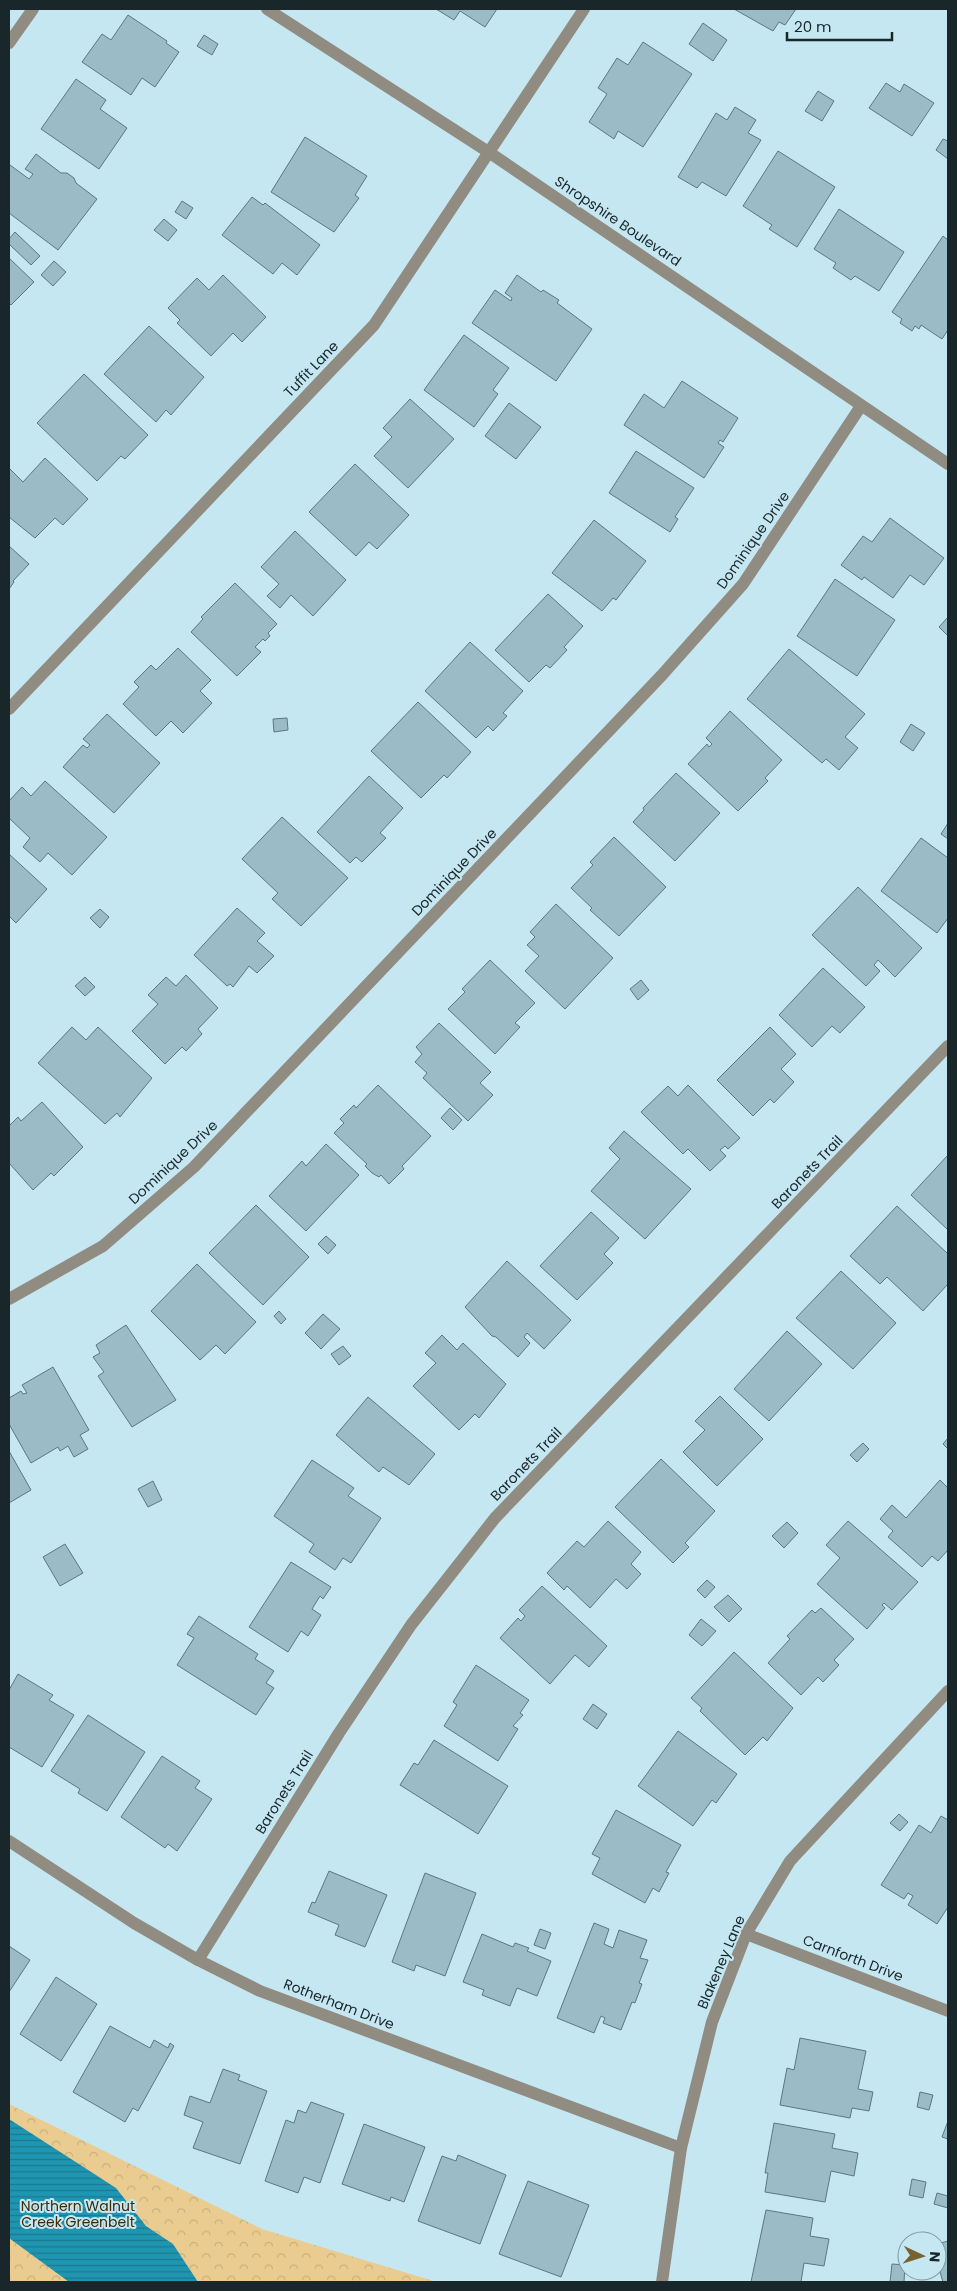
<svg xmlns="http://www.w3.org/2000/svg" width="957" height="2291" font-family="Poppins,sans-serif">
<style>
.forest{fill:url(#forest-crowns)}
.water{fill:url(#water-rules)}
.building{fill:#9bbcc7;stroke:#597982}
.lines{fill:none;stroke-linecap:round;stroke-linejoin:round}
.minor{stroke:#918c81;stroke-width:12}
.tertiary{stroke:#918c81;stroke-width:12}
.labels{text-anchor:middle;stroke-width:4;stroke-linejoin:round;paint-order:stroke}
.street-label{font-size:14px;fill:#19262a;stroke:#c5e7f2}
.park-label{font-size:14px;fill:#3a2b07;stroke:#c5e7f2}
</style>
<defs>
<pattern id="forest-crowns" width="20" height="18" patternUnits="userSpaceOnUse" patternTransform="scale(1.25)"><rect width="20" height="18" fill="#eacc90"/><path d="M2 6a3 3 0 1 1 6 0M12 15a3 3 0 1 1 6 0" fill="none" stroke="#c8af7c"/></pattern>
<pattern id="water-rules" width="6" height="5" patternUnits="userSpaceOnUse" patternTransform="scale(1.25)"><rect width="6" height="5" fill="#1f96b1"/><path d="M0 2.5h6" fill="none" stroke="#1a7a90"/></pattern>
</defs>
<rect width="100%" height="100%" fill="#c5e7f2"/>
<polygon class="forest" points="9,2104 262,2229 437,2282 9,2282"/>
<polygon class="water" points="9,2119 116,2188 146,2226 173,2244 198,2282 69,2282 9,2238"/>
<g class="building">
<polygon points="436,9 497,9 485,27 460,11 454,20"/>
<polygon points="734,9 796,9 785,25 779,22 773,31"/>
<polygon points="128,15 167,41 166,43 179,52 155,87 142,78 131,95 82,62 102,34 111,40"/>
<polygon points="703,23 727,40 713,61 689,44"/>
<polygon points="204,35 218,44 212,55 197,46"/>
<polygon points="643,42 692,74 643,147 618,131 614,139 589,122 607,94 598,88 617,58 628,65"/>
<polygon points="76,79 106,100 100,109 127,128 99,169 41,129"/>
<polygon points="886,83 900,92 904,84 934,103 912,136 869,108"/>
<polygon points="818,91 834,101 822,121 805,111"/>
<polygon points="735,107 756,120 748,133 761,140 726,196 702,182 697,188 678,177 716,113 727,120"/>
<polygon points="305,137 367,176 355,195 359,198 334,232 271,192"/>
<polygon points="943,139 948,141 948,159 936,150"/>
<polygon points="778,151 835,187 797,247 769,229 772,225 743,206"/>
<polygon points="36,154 61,173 67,173 74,178 76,183 97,199 58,250 9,213 9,167 10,165 29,179 33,174 25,169"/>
<polygon points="252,197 263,205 265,203 320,245 297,275 282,263 273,274 222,235"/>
<polygon points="182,201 193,208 186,219 175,212"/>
<polygon points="839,209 904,252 879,291 855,276 851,280 833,268 836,263 814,249"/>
<polygon points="164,219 177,230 168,241 154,230"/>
<polygon points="15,232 40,256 31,265 9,244 9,239"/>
<polygon points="943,236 948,240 948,330 942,339 921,325 919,329 915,326 912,331 900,323 902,319 892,312"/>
<polygon points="9,258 34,282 11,305 9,303"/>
<polygon points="54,261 66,272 53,286 41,275"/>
<polygon points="223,275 266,317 242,342 233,333 211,356 177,323 180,320 168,308 197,278 209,290"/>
<polygon points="517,275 541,292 543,290 559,300 557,303 592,329 556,381 472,323 495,290 511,301 512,298 505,293"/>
<polygon points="149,326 204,377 171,415 166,410 156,422 104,374"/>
<polygon points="464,335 509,368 493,390 498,394 474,427 424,390"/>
<polygon points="84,374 148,435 125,459 121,456 97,481 37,423"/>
<polygon points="682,381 738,418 723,442 720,440 718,443 724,447 704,478 624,425 644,394 664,408"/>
<polygon points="410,399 454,439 408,488 374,456 392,437 383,428"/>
<polygon points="509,403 541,427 516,459 485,436"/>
<polygon points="636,451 694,488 675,517 678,519 670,532 609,493"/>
<polygon points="45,458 88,499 63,525 55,518 35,538 9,517 9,468 23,482"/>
<polygon points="355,464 409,515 377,549 369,542 356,556 309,512"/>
<polygon points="890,518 944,558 924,585 910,575 893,598 864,577 862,580 841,565 863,536 872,542"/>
<polygon points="594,520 646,561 616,600 613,598 602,611 552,573"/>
<polygon points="295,531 346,580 313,616 291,595 280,608 267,596 279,584 261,567"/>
<polygon points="9,546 29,564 13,581 14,582 9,589"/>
<polygon points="835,579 895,620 857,676 797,636"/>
<polygon points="235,583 277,624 268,633 270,636 265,641 263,639 255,647 261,652 237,676 191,632 203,619 201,617"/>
<polygon points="548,594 583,626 564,647 567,650 550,668 546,665 529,682 495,650"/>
<polygon points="948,617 948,636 939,627"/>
<polygon points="470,642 523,691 503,713 507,716 493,731 488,726 476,738 425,691"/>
<polygon points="178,648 211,680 200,691 212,703 183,733 171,721 156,736 123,704 139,687 134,682 151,665 156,670"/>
<polygon points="789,649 865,714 845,737 858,748 839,770 826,759 822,763 747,699"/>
<polygon points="418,702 471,752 447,778 444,775 421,798 371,751"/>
<polygon points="730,711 782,760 765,778 768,781 738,811 688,764 707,744 709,747 712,744 706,738"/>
<polygon points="107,714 160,763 114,813 63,767 83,745 87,748 90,745 83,739"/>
<polygon points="287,718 288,730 274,732 273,719"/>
<polygon points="911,724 925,733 913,751 900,742"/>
<polygon points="676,773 720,813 675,861 633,822 644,810 643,808"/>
<polygon points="369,776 403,808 380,833 386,838 362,862 356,857 350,863 317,832"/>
<polygon points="45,781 107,837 72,875 48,853 40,862 23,847 30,838 9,818 9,801 22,787 31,796"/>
<polygon points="282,817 348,878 301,926 272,899 278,893 242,859"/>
<polygon points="948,823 948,839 941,834"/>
<polygon points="614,837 666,887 619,936 590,910 592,908 571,888 593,865 590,862"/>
<polygon points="921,838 948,858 948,918 937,933 881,891"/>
<polygon points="9,854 47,889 16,923 9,916"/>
<polygon points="858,887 922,948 895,977 878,960 874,965 880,971 866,986 812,935"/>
<polygon points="556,904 613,958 565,1009 525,971 539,956 527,945 535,937 530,932"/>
<polygon points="237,908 265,933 257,941 274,956 257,973 249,966 233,987 230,984 227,986 194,955"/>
<polygon points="100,909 109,917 100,928 90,918"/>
<polygon points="490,960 535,1003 515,1023 520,1027 495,1054 448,1009 465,992 462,989"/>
<polygon points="823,968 865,1007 840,1033 832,1026 812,1047 779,1015"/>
<polygon points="186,975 218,1008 198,1029 202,1034 186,1051 182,1047 165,1064 132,1031 158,1004 148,995 166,977 176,986"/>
<polygon points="85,977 95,987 85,996 75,986"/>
<polygon points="641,980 649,990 638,1000 630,989"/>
<polygon points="439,1023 491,1072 480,1083 493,1095 468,1121 423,1078 427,1073 415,1062 422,1054 416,1047"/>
<polygon points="72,1027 86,1040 98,1027 152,1078 120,1117 117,1113 105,1124 38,1063"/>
<polygon points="770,1027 796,1054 781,1069 794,1082 774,1103 770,1099 753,1116 717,1080"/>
<polygon points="378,1085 431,1136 402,1166 404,1169 389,1184 381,1175 379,1177 372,1173 365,1166 367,1164 334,1133 344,1123 340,1119 354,1105 356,1108"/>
<polygon points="688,1085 740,1138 728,1149 725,1146 720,1150 726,1156 710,1171 688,1149 683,1154 641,1112 668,1086 678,1096"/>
<polygon points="42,1102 83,1147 54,1176 51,1173 33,1190 9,1163 9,1126 18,1117 21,1121"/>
<polygon points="450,1108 462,1120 453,1130 441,1118"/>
<polygon points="624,1131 691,1189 645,1239 591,1191 620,1159 609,1148"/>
<polygon points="326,1144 359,1175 306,1231 269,1196 302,1161 306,1166"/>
<polygon points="948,1155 948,1230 911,1195"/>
<polygon points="256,1205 309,1257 263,1305 209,1253"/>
<polygon points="897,1206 948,1254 948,1284 923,1311 887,1277 880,1284 850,1256"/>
<polygon points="591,1212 619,1238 604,1254 613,1263 577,1300 540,1266"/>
<polygon points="326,1236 336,1245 328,1254 318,1244"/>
<polygon points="507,1261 571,1320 544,1349 527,1333 524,1337 530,1343 518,1357 496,1337 492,1336 465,1307"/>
<polygon points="197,1264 256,1322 225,1354 216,1345 200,1360 151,1311"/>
<polygon points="841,1271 896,1323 853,1369 796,1318"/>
<polygon points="279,1311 286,1319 281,1324 274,1316"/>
<polygon points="323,1314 340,1329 321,1349 305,1333"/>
<polygon points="126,1325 176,1400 132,1427 98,1376 104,1372 93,1357 100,1353 96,1345"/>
<polygon points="787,1331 822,1364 769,1421 734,1389"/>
<polygon points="442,1335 457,1350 463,1343 506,1384 479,1418 475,1414 459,1430 413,1386 436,1363 425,1353"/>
<polygon points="343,1346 351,1356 339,1365 331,1354"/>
<polygon points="53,1367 89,1430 80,1435 88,1449 74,1457 68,1446 60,1451 58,1447 31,1463 9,1424 9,1398 21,1391 23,1394 27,1393 22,1385"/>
<polygon points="720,1396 763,1439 717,1486 683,1452 705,1430 695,1421"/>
<polygon points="368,1397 435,1454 409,1485 383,1467 379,1472 336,1435"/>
<polygon points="948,1438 948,1449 943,1444"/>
<polygon points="863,1443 869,1449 857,1462 850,1455"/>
<polygon points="9,1451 31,1490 9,1503"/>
<polygon points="661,1459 715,1511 685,1543 689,1547 673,1563 615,1507"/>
<polygon points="312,1460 354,1488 348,1496 381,1518 351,1563 343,1558 335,1570 309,1552 314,1544 274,1516"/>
<polygon points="940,1480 948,1488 948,1550 938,1561 932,1556 922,1567 888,1537 893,1531 880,1519 892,1505 906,1518"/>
<polygon points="153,1481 162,1500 148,1507 138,1489"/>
<polygon points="608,1521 641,1552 631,1564 641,1574 627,1589 616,1579 590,1608 567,1586 564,1590 547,1573 577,1541 584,1547"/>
<polygon points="848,1521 918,1582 892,1610 884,1603 882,1605 885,1608 867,1629 817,1584 840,1558 826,1545"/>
<polygon points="787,1522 798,1533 784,1548 772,1536"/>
<polygon points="65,1544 83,1573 60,1586 43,1557"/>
<polygon points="291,1562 331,1587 323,1599 320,1596 312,1609 321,1615 308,1636 301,1631 288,1652 249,1627"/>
<polygon points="707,1580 715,1587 705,1598 697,1590"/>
<polygon points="542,1586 607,1646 589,1667 575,1655 550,1684 500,1638 518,1618 521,1621 525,1616 519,1610"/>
<polygon points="728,1595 742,1609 729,1622 714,1607"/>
<polygon points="821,1608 854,1639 834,1660 839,1665 823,1682 818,1677 801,1695 768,1663 790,1639 787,1636 812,1610 815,1613"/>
<polygon points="199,1616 258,1654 255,1659 274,1671 266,1683 274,1688 256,1715 177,1665 194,1638 187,1634"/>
<polygon points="701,1619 716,1631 702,1646 689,1635"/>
<polygon points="734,1652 793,1708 767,1741 763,1737 745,1755 700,1711 702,1708 691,1698"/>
<polygon points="476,1665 529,1700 520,1713 523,1715 513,1726 518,1729 498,1761 444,1726 457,1705 453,1702"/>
<polygon points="18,1674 53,1695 49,1700 74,1715 42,1767 9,1747 9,1690"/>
<polygon points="593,1704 607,1714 597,1729 583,1719"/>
<polygon points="88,1715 145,1752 107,1811 78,1793 80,1789 51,1771"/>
<polygon points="678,1731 737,1774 716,1803 712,1800 693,1826 638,1786"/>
<polygon points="434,1740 508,1786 478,1834 400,1785 414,1763 418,1765"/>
<polygon points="162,1756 200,1781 195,1788 212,1799 177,1851 168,1844 165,1848 121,1817"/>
<polygon points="616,1810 681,1845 666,1872 669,1873 659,1892 653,1888 645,1903 592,1874 600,1858 592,1854"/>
<polygon points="899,1814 908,1822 900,1831 890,1823"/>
<polygon points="941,1816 948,1820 948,1907 937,1924 908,1905 913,1896 908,1893 904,1899 881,1885 919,1825 931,1833"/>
<polygon points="329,1871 387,1895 365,1947 335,1935 339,1925 308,1912 312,1902 315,1903"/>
<polygon points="425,1873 476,1893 445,1976 416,1965 414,1971 392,1962"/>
<polygon points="594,1923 609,1929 604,1944 613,1948 619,1930 647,1940 640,1958 648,1960 639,1983 642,1984 635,2003 632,2002 621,2030 603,2023 605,2018 601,2016 594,2033 557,2018"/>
<polygon points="540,1929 551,1933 545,1949 534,1945"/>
<polygon points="482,1934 513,1947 515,1943 529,1948 527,1951 551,1961 537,1996 517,1988 510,2006 482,1995 484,1990 463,1982"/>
<polygon points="9,1946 30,1960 9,1992"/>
<polygon points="56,1977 97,2004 61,2061 20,2034"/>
<polygon points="110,2026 150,2048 154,2040 168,2048 170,2043 174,2046 138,2111 133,2108 125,2122 73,2092"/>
<polygon points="800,2038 866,2051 858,2089 873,2092 869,2111 852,2108 850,2118 780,2105 787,2068 794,2070"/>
<polygon points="223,2069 240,2075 238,2080 267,2091 240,2164 193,2148 203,2122 184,2115 190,2096 210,2103"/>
<polygon points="920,2092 933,2095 929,2110 917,2107"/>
<polygon points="311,2102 344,2114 320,2183 304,2177 298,2193 265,2181 286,2120 294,2123 298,2110 306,2113"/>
<polygon points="948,2121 948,2139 942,2137"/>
<polygon points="774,2123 835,2134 832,2148 858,2153 854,2176 831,2171 825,2202 765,2192 768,2173 765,2173"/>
<polygon points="364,2124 425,2147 404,2202 391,2197 390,2201 342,2184"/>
<polygon points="458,2155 506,2175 480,2244 418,2221 442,2156 456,2161"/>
<polygon points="912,2179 926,2182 923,2198 909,2195"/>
<polygon points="528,2181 589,2205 561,2277 499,2254"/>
<polygon points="937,2193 948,2196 948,2208 934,2204"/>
<polygon points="766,2210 813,2218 810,2236 829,2239 824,2266 804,2263 801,2282 751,2282"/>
<polygon points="948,2241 948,2282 943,2282 937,2262 937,2244"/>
<polygon points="892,2264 905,2265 904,2282 890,2282"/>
</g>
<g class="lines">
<g class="minor">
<polyline points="9,43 33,9"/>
<polyline points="9,709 374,325 584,9"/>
<polyline points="9,1299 103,1246 194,1167 662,675 743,584 861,406"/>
<polyline points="9,1841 134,1923 198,1960 260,1991 681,2148"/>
<polyline points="746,1934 948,2011"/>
<polyline points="198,1960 339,1733 411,1625 495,1518 948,1046"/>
<polyline points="662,2282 681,2148 712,2022 746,1934 790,1861 948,1691"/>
</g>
<polyline class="tertiary" points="267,9 490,153 948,464"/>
</g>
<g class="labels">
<g class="street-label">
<text transform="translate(618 221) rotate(34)" y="5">Shropshire Boulevard</text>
<text transform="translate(311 369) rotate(-46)" y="5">Tuffit Lane</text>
<text transform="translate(753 540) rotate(-55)" y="5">Dominique Drive</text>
<text transform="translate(454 872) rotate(-46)" y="5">Dominique Drive</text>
<text transform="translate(173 1162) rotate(-43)" y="5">Dominique Drive</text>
<text transform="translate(807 1172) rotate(-46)" y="5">Baronets Trail</text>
<text transform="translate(526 1464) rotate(-46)" y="5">Baronets Trail</text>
<text transform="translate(284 1792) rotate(-58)" y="5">Baronets Trail</text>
<text transform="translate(853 1958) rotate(21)" y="5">Carnforth Drive</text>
<text transform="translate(721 1962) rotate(-67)" y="5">Blakeney Lane</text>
<text transform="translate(339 2004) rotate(21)" y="5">Rotherham Drive</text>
</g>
<g class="park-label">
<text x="78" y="2211">Northern Walnut<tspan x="78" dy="16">Creek Greenbelt</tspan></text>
</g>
</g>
<rect width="957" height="2291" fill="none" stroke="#19262a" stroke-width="20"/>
<g transform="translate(922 2256) rotate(94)"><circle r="24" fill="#c5e7f2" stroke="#809aa2"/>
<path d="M0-4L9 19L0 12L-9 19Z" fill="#786232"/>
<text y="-8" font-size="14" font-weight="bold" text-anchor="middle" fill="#19262a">N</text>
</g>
<path d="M787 32v8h105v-8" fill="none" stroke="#19262a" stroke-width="2.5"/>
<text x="794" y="32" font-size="15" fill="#19262a" stroke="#c5e7f2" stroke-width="4" paint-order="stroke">20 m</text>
</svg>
